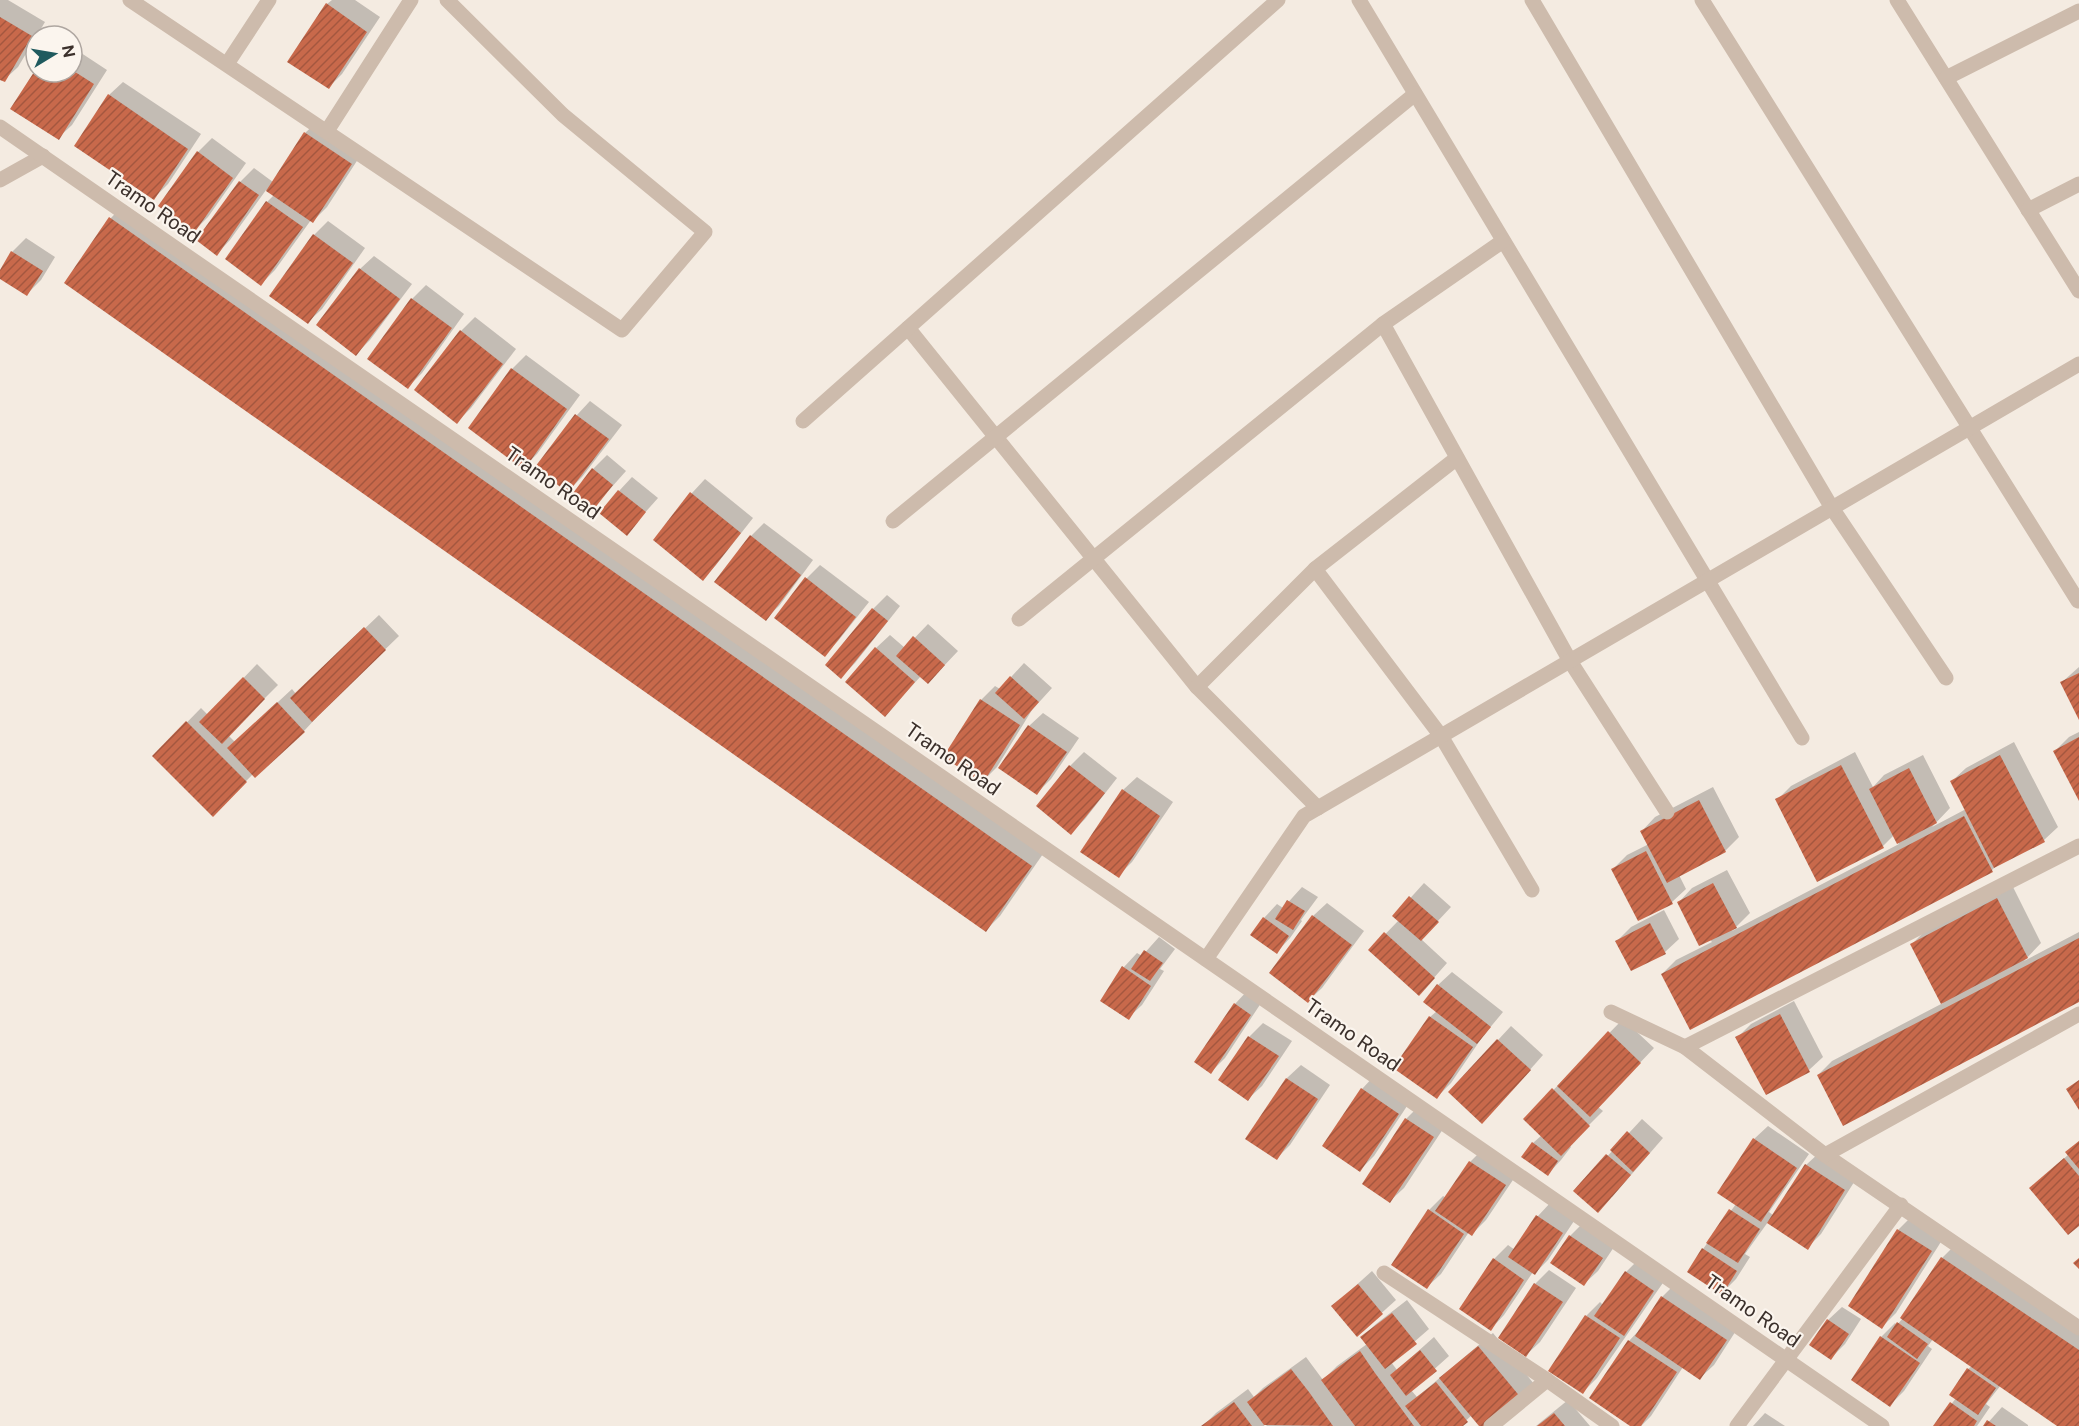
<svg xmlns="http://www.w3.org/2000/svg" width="2079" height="1426" font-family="'Public Sans',sans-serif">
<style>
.shadow{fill:#0003}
.building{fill:url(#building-hatch)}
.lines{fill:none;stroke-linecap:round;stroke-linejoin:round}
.service{stroke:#cdbbac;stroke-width:15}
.minor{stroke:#cdbbac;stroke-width:15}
.tertiary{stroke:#cdbbac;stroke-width:15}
.labels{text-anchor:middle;stroke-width:4.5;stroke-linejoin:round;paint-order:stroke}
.street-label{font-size:20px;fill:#3b302b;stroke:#fbf5ee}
</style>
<defs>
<pattern id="building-hatch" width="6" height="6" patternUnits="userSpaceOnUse" patternTransform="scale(1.5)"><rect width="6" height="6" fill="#c8694b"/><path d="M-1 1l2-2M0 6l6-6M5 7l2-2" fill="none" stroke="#a4573f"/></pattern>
</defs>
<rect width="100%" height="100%" fill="#f4ebe1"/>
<g class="shadow">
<polygon points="0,0 8,0 45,22 18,67 4,80 0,78"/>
<polygon points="332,0 355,0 380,17 342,74 329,87 327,4"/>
<polygon points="72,47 107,70 72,125 58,138 12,109 36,71 72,72"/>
<polygon points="123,82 201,134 168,184 154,198 109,95"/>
<polygon points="319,120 364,150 327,207 313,221 311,220 275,270 261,284 267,202 274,195 266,190 230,240 217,254 198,240 240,182 254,168 273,182 305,133"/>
<polygon points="212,138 246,163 208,217 194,231 198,152"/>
<polygon points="124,204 1045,851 1000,916 986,930 66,282 111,218"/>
<polygon points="328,221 365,248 322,309 308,322 314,235"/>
<polygon points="26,238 55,257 41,280 27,294 0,277 0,273 12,252"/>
<polygon points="374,256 412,284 370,340 356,354 360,269"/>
<polygon points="426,285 464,314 422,373 408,387 412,299"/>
<polygon points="475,317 516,349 471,408 457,422 416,390 461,331"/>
<polygon points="526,355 580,395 537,454 523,468 512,369"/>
<polygon points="590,401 622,425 582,477 568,491 577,415"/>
<polygon points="607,455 626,471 594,507 575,493 593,469"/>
<polygon points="632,477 658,498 626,534 619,491"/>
<polygon points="705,479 753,518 716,565 703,579 655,540 692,493"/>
<polygon points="764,523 813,560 779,606 765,619 751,536"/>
<polygon points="820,565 869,602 838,641 824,655 776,617 807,578"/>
<polygon points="887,595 900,606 855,663 841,677 828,665 873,609"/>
<polygon points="379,615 399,636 316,716 317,717 304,731 253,774 213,815 154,756 201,708 208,715 257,664 278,685 228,735 235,742 292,689 296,694"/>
<polygon points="928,624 958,651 941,669 921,676 885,715 876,648 890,635 905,648"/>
<polygon points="1024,663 1052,688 1032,710 997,767 983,781 981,700 995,686 1000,689"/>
<polygon points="2079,667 2079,716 2061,683"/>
<polygon points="1043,713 1079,738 1051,779 1037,793 1029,726"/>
<polygon points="2079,732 2079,797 2055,751 2069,737"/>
<polygon points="2014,742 2058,827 2044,840 1998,864 1992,870 1662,974 1676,960 1712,942 1679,902 1692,888 1727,870 1750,913 1732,931 1899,844 1894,835 1883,846 1777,800 1791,786 1855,752 1873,787 1884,775 1923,755 1950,808 1932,827 1966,809 1952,781 1966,768"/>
<polygon points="1084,752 1117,778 1085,819 1071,833 1038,806 1070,766"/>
<polygon points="1137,777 1173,802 1132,862 1118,876 1123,790"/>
<polygon points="1713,787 1739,837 1725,851 1679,875 1686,889 1672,902 1613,869 1627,855 1649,844 1642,831 1655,817"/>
<polygon points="1424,883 1451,907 1421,939 1447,963 1432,980 1370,950 1399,920 1395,915"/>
<polygon points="2012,885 2041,943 2024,961 2079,932 2079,1001 1818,1075 1832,1061 1943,1003 1912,944 1926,930"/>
<polygon points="1302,887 1318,897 1301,920 1302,921 1290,938 1277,952 1264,918 1277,904 1283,908"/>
<polygon points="1327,903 1364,931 1322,988 1308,1001 1313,916"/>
<polygon points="1664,910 1679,939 1665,952 1617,941 1631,927"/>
<polygon points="1159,937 1175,949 1160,969 1164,971 1142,1005 1128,1018 1124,967 1137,953 1142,956"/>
<polygon points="1452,972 1503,1012 1483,1036 1451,1083 1437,1097 1430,1017 1437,1011 1438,985"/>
<polygon points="1248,990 1263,1000 1225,1058 1211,1072 1235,1004"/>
<polygon points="1794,1001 1823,1057 1809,1070 1766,1093 1737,1038 1751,1024"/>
<polygon points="1623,1019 1654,1048 1598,1107 1603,1111 1569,1145 1571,1147 1561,1160 1548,1174 1533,1143 1542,1135 1525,1119"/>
<polygon points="1263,1023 1292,1041 1262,1086 1248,1099 1220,1080 1250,1036"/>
<polygon points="1511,1026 1543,1055 1496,1108 1498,1040"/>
<polygon points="1301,1065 1330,1085 1290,1145 1277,1158 1247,1139 1287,1078"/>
<polygon points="1375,1075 1411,1100 1374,1156 1360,1170 1362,1089"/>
<polygon points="1420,1105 1447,1123 1404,1188 1390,1201 1406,1119"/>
<polygon points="1642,1119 1663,1138 1612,1197 1575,1191"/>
<polygon points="1768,1126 1809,1154 1769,1212 1774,1216 1806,1165 1820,1152 1858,1176 1821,1234 1807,1248 1768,1222 1745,1254 1750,1257 1736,1279 1722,1293 1703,1249 1736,1204 1754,1139"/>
<polygon points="2079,1141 2079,1224 2031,1188 2069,1154 2067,1152"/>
<polygon points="1484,1148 1519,1171 1486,1220 1472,1234 1469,1232 1441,1274 1427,1287 1429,1210 1443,1196 1446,1198 1470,1162"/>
<polygon points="1551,1202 1576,1218 1548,1260 1535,1273 1533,1272 1504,1315 1491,1329 1494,1259 1508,1245 1515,1250 1538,1216"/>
<polygon points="1912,1216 1944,1237 1896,1313 1882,1327 1850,1306 1898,1230"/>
<polygon points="1584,1222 1616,1244 1598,1271 1584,1284 1570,1236"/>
<polygon points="1956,1244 2079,1328 2079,1426 2060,1426 2001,1385 1986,1404 1990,1407 1977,1426 1935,1426 1956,1398 1968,1369 1972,1366 1933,1339 1928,1346 1932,1349 1904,1391 1890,1405 1853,1379 1881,1337 1895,1323 1897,1325 1903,1318 1942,1258"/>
<polygon points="1640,1258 1667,1277 1597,1378 1583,1392 1586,1316 1600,1302 1603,1305 1626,1272"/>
<polygon points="1549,1270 1576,1288 1540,1342 1526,1355 1535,1284"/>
<polygon points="1372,1271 1396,1300 1357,1335 1333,1306"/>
<polygon points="1676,1283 1739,1326 1714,1365 1700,1378 1683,1367 1651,1416 1641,1426 1632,1426 1629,1341 1643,1326 1662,1297"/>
<polygon points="1407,1300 1429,1329 1391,1362 1397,1370 1434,1337 1449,1356 1411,1390 1417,1397 1493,1333 1534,1384 1481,1426 1472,1415 1460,1426 1267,1426 1265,1424 1264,1426 1203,1426 1216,1413 1248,1389 1254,1397 1263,1388 1306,1357 1323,1380 1337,1366 1367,1344 1362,1337 1376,1324"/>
<polygon points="1842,1307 1861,1319 1845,1344 1831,1358 1828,1320"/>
<polygon points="1568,1400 1590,1426 1536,1426"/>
<polygon points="2002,1407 2028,1425 2028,1426 1985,1426"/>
<polygon points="1765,1413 1785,1426 1753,1426"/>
</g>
<g class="building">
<polygon points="326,3 367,32 329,89 287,62"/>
<polygon points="0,17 32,36 5,82 0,80"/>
<polygon points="36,69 36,72 72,72 72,70 94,84 59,140 10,109"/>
<polygon points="108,94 188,149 154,200 74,146"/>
<polygon points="304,132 352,164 313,223 266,191"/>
<polygon points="197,151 233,178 194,233 158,206"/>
<polygon points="239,181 259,195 217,256 196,240"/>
<polygon points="266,201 303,227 261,286 225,259"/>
<polygon points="109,217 1032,866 986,932 64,283"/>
<polygon points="313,234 353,263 308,324 269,296"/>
<polygon points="11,251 43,271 27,296 0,279 0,270"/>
<polygon points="359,268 400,299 356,356 316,325"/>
<polygon points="411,298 452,328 408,389 367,359"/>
<polygon points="460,330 503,364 457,424 414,390"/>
<polygon points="511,368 567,409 524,470 468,428"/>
<polygon points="575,414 609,439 568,493 535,467"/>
<polygon points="592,468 613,485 594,509 573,493"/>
<polygon points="618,490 646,512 627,536 599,513"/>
<polygon points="690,492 741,533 703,581 653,540"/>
<polygon points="750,535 801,575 766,621 714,582"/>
<polygon points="805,577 856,617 825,657 774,618"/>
<polygon points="872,608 888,621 841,679 825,665"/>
<polygon points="364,627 386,650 312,722 290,698"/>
<polygon points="913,636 945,665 928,684 896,656"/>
<polygon points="875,647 915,682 885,717 845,682"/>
<polygon points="2079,673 2079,720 2060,682"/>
<polygon points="1010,676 1039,702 1024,719 995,693"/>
<polygon points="243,677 265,699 222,744 199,722"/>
<polygon points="980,699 1020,725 983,783 943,757"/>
<polygon points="277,702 305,732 255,778 227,748"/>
<polygon points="186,721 247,782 213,817 152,756"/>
<polygon points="1028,725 1067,752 1037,795 998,768"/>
<polygon points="2079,737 2079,801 2053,751"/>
<polygon points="2000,755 2045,842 1994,868 1950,781"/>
<polygon points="1069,765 1105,793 1071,835 1036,806"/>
<polygon points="1841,765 1884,848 1817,882 1775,799"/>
<polygon points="1909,768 1937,823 1897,844 1869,789"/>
<polygon points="1122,789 1160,816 1119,878 1080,852"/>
<polygon points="1699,800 1726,852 1667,883 1640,831"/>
<polygon points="1964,816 1993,872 1690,1030 1661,974"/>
<polygon points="1646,851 1673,904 1638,921 1611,869"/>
<polygon points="1713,883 1737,928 1699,946 1677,902"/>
<polygon points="1409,896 1439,922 1421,941 1392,916"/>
<polygon points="1997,898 2028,958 1941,1004 1910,944"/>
<polygon points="1287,900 1305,911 1293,930 1275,919"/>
<polygon points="1312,915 1352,945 1308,1003 1269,973"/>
<polygon points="1263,917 1289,936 1277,954 1250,935"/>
<polygon points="1650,923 1666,954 1631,971 1615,941"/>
<polygon points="1384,932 1435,978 1419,996 1368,950"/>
<polygon points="2079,938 2079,1002 1843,1126 1817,1075"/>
<polygon points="1144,950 1163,963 1150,981 1131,969"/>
<polygon points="1122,966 1151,986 1129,1020 1100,1001"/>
<polygon points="1437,984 1491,1027 1477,1044 1423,1002"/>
<polygon points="1234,1003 1251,1015 1211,1074 1194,1062"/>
<polygon points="1780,1014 1810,1072 1766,1095 1735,1037"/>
<polygon points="1429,1016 1473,1047 1437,1099 1393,1068"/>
<polygon points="1608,1031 1641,1063 1590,1117 1557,1086"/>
<polygon points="1248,1036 1279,1056 1248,1101 1218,1080"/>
<polygon points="1497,1039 1531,1070 1482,1124 1448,1092"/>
<polygon points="1286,1078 1318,1099 1277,1160 1245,1139"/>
<polygon points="2079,1080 2079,1110 2066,1089"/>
<polygon points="1361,1088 1399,1114 1360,1172 1322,1146"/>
<polygon points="1552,1088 1590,1126 1561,1156 1523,1119"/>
<polygon points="1405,1118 1434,1137 1390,1203 1362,1184"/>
<polygon points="1627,1131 1650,1153 1633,1172 1610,1150"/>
<polygon points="1753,1138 1797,1168 1761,1222 1717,1193"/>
<polygon points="2079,1141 2079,1169 2065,1152"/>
<polygon points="1532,1142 1558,1161 1548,1176 1521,1157"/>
<polygon points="1606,1154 1631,1175 1598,1213 1573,1191"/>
<polygon points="2064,1158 2079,1176 2079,1226 2068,1235 2029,1188"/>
<polygon points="1469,1161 1506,1185 1472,1236 1435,1211"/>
<polygon points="1805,1164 1845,1190 1808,1250 1767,1223"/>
<polygon points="1428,1209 1464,1234 1427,1289 1391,1265"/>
<polygon points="1729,1209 1760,1229 1738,1263 1706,1243"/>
<polygon points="1536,1215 1563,1233 1535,1275 1508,1257"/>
<polygon points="1897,1229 1932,1251 1882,1329 1848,1306"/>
<polygon points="1569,1235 1603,1258 1584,1286 1550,1263"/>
<polygon points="1702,1248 1737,1271 1722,1295 1687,1272"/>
<polygon points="1941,1257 2079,1350 2079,1426 2057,1426 1900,1318"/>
<polygon points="1493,1258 1524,1280 1491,1331 1459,1309"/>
<polygon points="2079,1258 2079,1269 2073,1263"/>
<polygon points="1625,1271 1654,1291 1624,1336 1594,1316"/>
<polygon points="1534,1283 1563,1302 1526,1357 1498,1338"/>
<polygon points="1358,1284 1383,1314 1357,1337 1331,1306"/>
<polygon points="1661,1296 1727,1340 1700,1380 1635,1336"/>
<polygon points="1392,1313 1417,1344 1385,1369 1360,1337"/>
<polygon points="1585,1315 1620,1338 1583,1394 1548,1371"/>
<polygon points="1827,1319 1849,1334 1831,1360 1809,1345"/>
<polygon points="1897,1322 1928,1344 1917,1359 1887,1337"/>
<polygon points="1880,1336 1920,1363 1890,1407 1851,1380"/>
<polygon points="1628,1340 1677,1372 1641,1426 1630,1426 1589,1398"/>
<polygon points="1478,1346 1522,1399 1489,1426 1479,1426 1439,1378"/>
<polygon points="1420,1350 1437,1371 1406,1396 1390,1375"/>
<polygon points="1360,1351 1375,1373 1414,1426 1355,1426 1321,1380"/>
<polygon points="1967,1368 1996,1388 1978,1415 1949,1395"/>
<polygon points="1291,1369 1309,1392 1333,1426 1264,1425 1247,1402"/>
<polygon points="1436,1382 1468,1422 1463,1426 1421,1426 1405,1406"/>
<polygon points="1234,1402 1252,1426 1201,1426"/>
<polygon points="1950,1402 1977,1421 1974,1426 1933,1426"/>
<polygon points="1554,1413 1565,1426 1537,1426"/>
<polygon points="1987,1420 1996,1426 1983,1426"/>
</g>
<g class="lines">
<polyline class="service" points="0,180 43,156"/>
<g class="minor">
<polyline points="130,0 622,330 705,232 563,115 447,0"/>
<polyline points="1359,0 1802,738"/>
<polyline points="1532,0 1832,508 1946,678"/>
<polyline points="1702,0 2078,601"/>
<polyline points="1897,0 2079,291"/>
<polyline points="227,64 269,0"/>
<polyline points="1946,78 2079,11"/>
<polyline points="327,131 411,0"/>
<polyline points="2028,210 2079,184"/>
<polyline points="1383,324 1503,241"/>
<polyline points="908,328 1197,687"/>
<polyline points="803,421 1278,0"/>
<polyline points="893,521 1415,94"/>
<polyline points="1315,569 1457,458"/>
<polyline points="1019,619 1383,324 1570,661 1667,812"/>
<polyline points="1318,808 1197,687 1315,569 1441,736 1532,890"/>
<polyline points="1206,959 1304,816 2079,364"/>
<polyline points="1611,1012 1685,1047 1825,1155 2079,1328"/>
<polyline points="1685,1047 2079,846"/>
<polyline points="1825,1155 2079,1014"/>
<polyline points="1384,1273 1547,1380 1612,1426"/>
<polyline points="1491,1426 1547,1380"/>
<polyline points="1737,1426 1901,1205"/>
</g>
<polyline class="tertiary" points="0,127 1882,1426"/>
</g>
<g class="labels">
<g class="street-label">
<text transform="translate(153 207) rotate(35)" y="7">Tramo Road</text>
<text transform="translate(553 483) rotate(35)" y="7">Tramo Road</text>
<text transform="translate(953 759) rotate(35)" y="7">Tramo Road</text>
<text transform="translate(1353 1035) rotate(35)" y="7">Tramo Road</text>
<text transform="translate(1753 1311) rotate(35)" y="7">Tramo Road</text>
</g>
</g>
<g transform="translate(54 54) rotate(79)"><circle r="28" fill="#fbf5ee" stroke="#aea6a0" stroke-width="1.5"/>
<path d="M0-4.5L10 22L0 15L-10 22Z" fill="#1f5a5e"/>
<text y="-9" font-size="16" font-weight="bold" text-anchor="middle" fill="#3b302b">N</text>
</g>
</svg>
